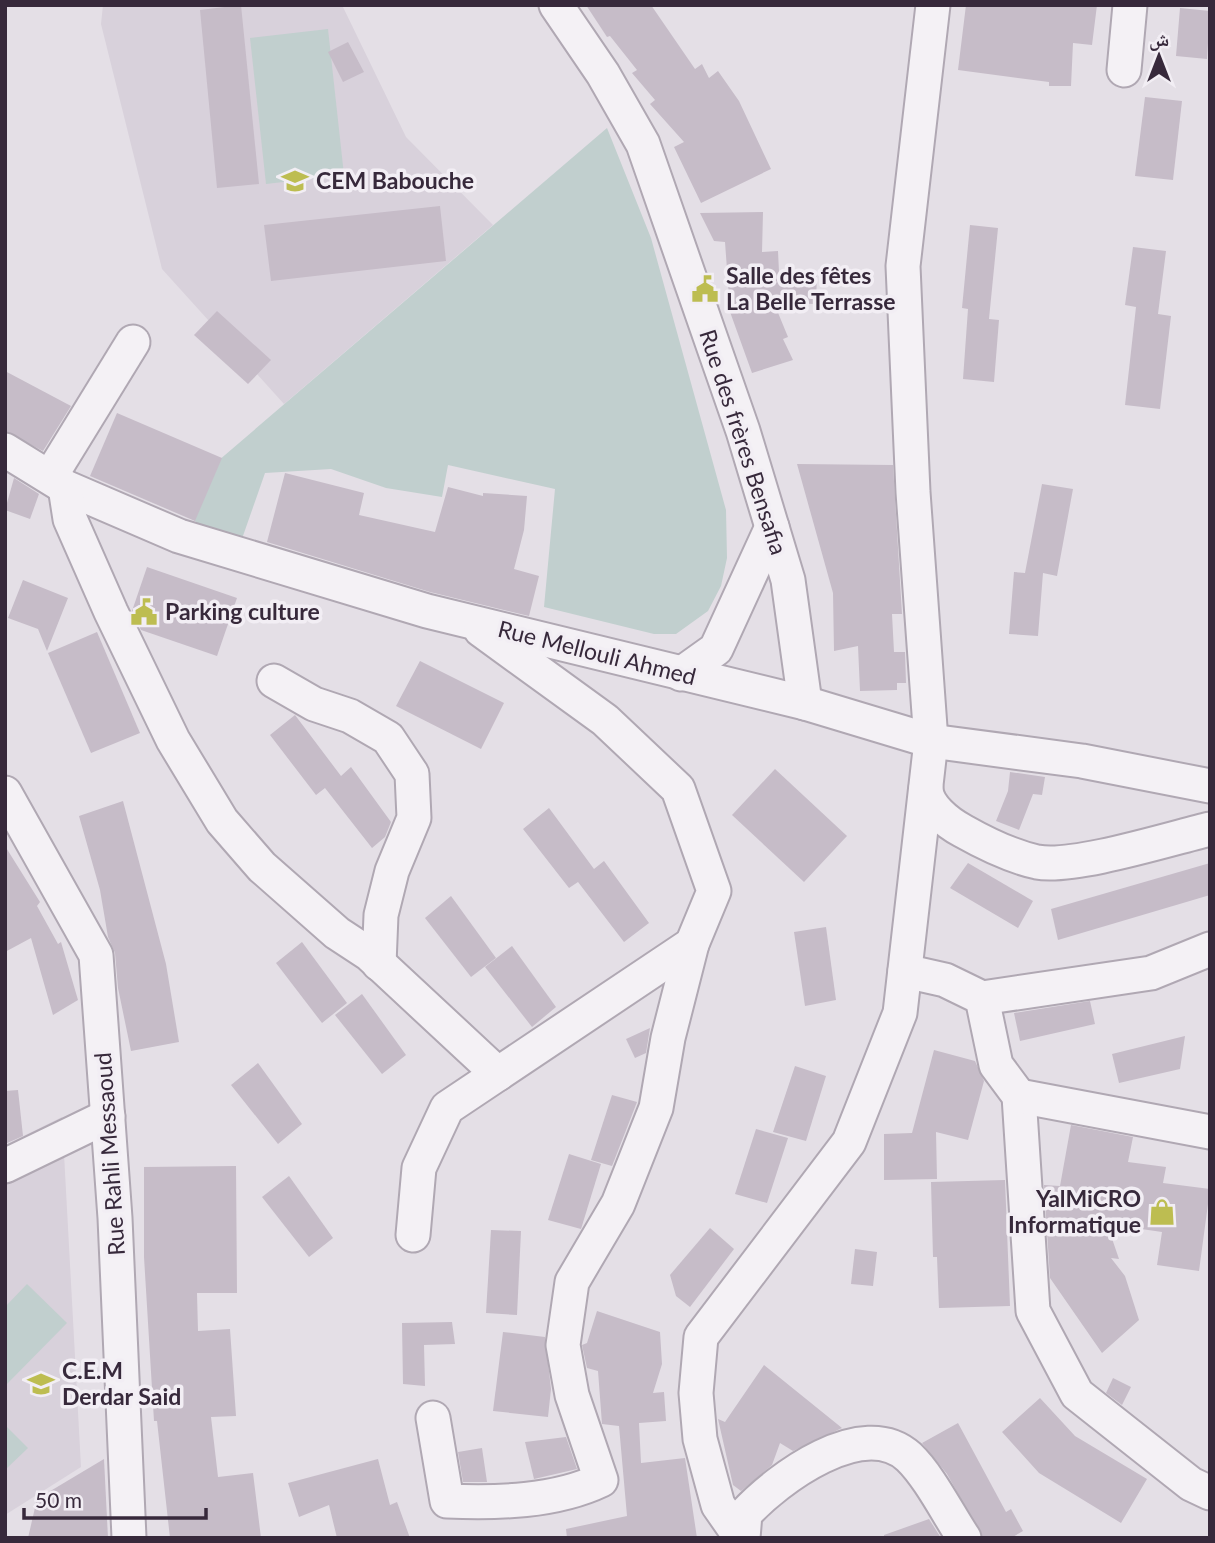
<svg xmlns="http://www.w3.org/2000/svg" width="1215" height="1543" font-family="Lato,'Noto Naskh Arabic',sans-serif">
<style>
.built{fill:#d8d1db}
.green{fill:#c1cfce}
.building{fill:#c6bcc8}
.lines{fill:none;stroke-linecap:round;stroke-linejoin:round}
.minor-casing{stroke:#b0a8b3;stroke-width:37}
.minor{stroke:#f4f1f5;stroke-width:33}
.labels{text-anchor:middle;stroke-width:7;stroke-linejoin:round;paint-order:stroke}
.poi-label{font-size:23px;font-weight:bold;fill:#37293b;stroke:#f2eef4;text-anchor:start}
.street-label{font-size:23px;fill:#37293b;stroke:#f2eef4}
</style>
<rect width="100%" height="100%" fill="#e4dfe6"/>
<g class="built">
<polygon points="103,5 342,5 406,137 493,225 284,404 162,269 101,24"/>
<polygon points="62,1117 81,1467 5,1515 5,1145"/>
</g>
<g class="green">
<polygon points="328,29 344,175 266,184 250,38"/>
<polygon points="607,128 651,238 726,510 727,558 721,586 708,611 676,634 654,634 544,607 555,489 448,465 442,497 386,488 331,469 265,473 237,553 170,502"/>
<polygon points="27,1284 67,1323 5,1386 5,1307"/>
<polygon points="5,1425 28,1448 5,1470"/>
</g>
<g class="building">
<polygon points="241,5 259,184 217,188 200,10"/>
<polygon points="586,5 651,5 695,69 702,64 709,78 718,71 739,101 771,169 701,203 674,147 684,142 650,104 655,100 632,73 637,70 610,36 607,37"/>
<polygon points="966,5 1097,5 1092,45 1073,43 1071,86 1049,86 1049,82 958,70"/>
<polygon points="1180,8 1210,11 1207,59 1176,56"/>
<polygon points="348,42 364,72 343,82 328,52"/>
<polygon points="1145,97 1182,101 1173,180 1135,176"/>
<polygon points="440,206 446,261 271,281 264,225"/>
<polygon points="763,212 762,252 778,251 779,272 817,273 816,304 774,303 788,337 783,339 793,360 752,373 725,298 729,297 725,242 714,241 700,213"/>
<polygon points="970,225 998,228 989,319 999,320 994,382 963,379 968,309 962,308"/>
<polygon points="1133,247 1166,251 1158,314 1171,316 1160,409 1125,405 1136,307 1125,305"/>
<polygon points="217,311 271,360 248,384 194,335"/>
<polygon points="5,371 71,406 43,451 5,431"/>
<polygon points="117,413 222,458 195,521 90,476"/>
<polygon points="797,464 893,465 902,614 892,614 894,652 905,652 906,683 897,683 897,690 860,691 858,646 834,651 833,593"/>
<polygon points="285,473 364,493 359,515 435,532 448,487 483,496 483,493 527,496 524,530 514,569 539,576 529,616 430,592 267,542"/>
<polygon points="14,478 39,494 30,519 5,510"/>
<polygon points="1042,484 1073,489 1057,576 1043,573 1038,636 1009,634 1014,572 1025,573"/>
<polygon points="147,567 237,598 217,656 141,630 132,611"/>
<polygon points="23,580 68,598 47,651 38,629 8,618"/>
<polygon points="97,632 140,733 91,753 48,653"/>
<polygon points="420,661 504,703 481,749 396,706"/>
<polygon points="295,715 341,776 351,767 391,822 385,837 372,848 325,788 316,795 270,735"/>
<polygon points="775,769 847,836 804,882 732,815"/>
<polygon points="1010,772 1045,777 1042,795 1033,794 1019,830 996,821 1008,791"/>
<polygon points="123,801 166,964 179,1042 131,1051 118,988 115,953 108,937 100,890 79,816"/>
<polygon points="549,808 594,869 604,861 649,923 624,942 578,882 569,888 523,829"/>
<polygon points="5,846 40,902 37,906 58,944 61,942 78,1000 53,1015 31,938 5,952"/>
<polygon points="968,863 1033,901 1018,928 950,888"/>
<polygon points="1210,863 1210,895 1058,940 1051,909"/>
<polygon points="451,896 496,958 471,977 425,918"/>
<polygon points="826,927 836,1000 805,1006 794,932"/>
<polygon points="302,942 347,1003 322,1023 276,963"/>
<polygon points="512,946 556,1007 532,1027 485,967"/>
<polygon points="362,994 406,1055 382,1074 335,1015"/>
<polygon points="1090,1001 1095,1024 1020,1041 1014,1013"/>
<polygon points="650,1028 646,1053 635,1058 626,1039"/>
<polygon points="1185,1036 1180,1069 1119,1083 1112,1054"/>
<polygon points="934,1050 975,1061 984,1081 968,1140 936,1132 937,1179 884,1180 884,1134 912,1133"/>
<polygon points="258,1063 302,1124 278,1144 231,1085"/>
<polygon points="795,1066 826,1076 806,1141 773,1132"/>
<polygon points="18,1090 23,1136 5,1144 5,1091"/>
<polygon points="612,1095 637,1102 612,1166 591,1160"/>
<polygon points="1071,1125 1133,1137 1128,1162 1166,1167 1163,1183 1210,1189 1199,1271 1157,1265 1162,1232 1107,1224 1119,1259 1111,1258 1125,1276 1139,1320 1102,1353 1050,1278 1044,1185 1060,1186"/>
<polygon points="756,1129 788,1138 767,1203 735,1194"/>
<polygon points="569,1154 601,1164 581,1229 548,1220"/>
<polygon points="236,1166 237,1293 197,1293 198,1331 230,1329 236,1416 211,1417 218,1477 253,1473 261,1538 170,1538 157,1421 154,1421 144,1257 144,1167"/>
<polygon points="289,1176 333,1238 309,1257 262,1197"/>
<polygon points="1005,1180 1010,1306 939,1308 937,1257 933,1257 931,1182"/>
<polygon points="710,1228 734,1249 690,1307 676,1296 670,1275"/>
<polygon points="491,1230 521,1231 517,1315 486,1313"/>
<polygon points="855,1249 877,1252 873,1286 851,1284"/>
<polygon points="597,1311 660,1332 662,1364 653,1393 664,1392 666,1421 639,1423 641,1463 685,1458 697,1538 567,1538 566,1529 627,1516 619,1426 602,1424 598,1371 587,1368 582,1345 587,1343"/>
<polygon points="452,1322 455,1344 424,1345 425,1386 403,1384 402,1323"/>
<polygon points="503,1332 545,1337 551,1389 548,1417 493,1411"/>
<polygon points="764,1365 842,1428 793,1451 780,1443 772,1465 741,1491 733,1485 718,1419 725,1422"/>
<polygon points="1113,1378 1131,1387 1122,1405 1106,1393"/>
<polygon points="1040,1398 1075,1436 1147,1479 1121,1523 1039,1473 1002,1432"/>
<polygon points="958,1423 1006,1512 1011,1509 1023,1531 1011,1538 983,1538 947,1474 922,1443"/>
<polygon points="566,1437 577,1469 534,1479 525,1442"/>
<polygon points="482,1448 487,1482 463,1482 458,1452"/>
<polygon points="104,1459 108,1538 28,1538 37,1499"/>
<polygon points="378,1459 390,1505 397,1502 410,1538 337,1538 329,1505 299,1517 288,1483"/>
<polygon points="929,1519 941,1538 884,1538 884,1535"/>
</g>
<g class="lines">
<defs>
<g id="minor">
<polyline points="556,5 603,74 643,144 743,431 788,580 805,703"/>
<polyline points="1124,70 1130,5"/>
<polyline points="5,450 65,487 179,536 427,611 805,703 931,741 1082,761 1210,786"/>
<polyline points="50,477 133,342"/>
<polyline points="65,487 70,519 111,612 173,740 222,821 262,867 337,933 369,954 498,1074"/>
<polyline points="681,674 716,649 772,527"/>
<polyline points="274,681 314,704 350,716 388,738 412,774 414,818 392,871 381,915 379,964"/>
<path d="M 926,788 C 926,806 948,823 963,831 C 986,844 1010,856 1037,862 C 1073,869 1169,839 1210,829"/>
<polyline points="5,793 96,955 115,1218 129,1538"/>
<polyline points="905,971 945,980 982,998 996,1065 1019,1096 1033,1311 1077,1394 1191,1484 1210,1493"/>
<polyline points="982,998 1151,973 1210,949"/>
<polyline points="1019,1096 1210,1132"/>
<polyline points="5,1166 108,1116"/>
<polyline points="413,1235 419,1168 447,1108 692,944 714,891 678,789 605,720 481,630"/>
<path d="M 433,1418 L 447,1501 C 497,1503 555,1502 601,1480 L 572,1395 L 563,1345 L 572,1282 L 618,1204 L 656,1108 L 668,1038 L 692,944"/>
<polyline points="741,1538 718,1505 700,1439 696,1393 701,1337 849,1142 900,1013 931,741 913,492 903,266 933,5"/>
<path d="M 743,1538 L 745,1514 C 777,1479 863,1415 909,1457 C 929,1476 948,1514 964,1538"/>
</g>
</defs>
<use href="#minor" class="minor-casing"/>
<use href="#minor" class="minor"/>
</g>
<defs>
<symbol id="school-bare" viewBox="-9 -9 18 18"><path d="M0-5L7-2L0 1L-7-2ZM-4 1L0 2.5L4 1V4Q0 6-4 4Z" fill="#bdbd51" stroke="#f2eef4" stroke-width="2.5" paint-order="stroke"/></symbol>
<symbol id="civic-bare" viewBox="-9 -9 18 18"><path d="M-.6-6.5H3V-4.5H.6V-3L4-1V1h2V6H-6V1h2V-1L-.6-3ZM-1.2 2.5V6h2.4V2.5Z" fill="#bdbd51" stroke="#f2eef4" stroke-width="2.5" paint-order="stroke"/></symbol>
<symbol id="shop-bare" viewBox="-9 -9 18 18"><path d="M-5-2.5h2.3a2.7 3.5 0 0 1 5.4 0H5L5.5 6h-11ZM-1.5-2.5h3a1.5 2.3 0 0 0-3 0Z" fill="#bdbd51" stroke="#f2eef4" stroke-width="2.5" paint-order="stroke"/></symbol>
</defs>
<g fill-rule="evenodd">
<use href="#school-bare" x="276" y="162" width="38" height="38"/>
<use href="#civic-bare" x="686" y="270" width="38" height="38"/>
<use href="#civic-bare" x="125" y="593" width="38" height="38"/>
<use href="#shop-bare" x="1143" y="1193" width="38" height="38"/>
<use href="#school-bare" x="22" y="1365" width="38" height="38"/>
</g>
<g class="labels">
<g class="poi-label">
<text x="316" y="189">CEM Babouche</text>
<text x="726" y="284">Salle des fêtes<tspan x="726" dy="26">La Belle Terrasse</tspan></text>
<text x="165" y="620">Parking culture</text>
<text x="1141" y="1207" text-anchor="end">YalMiCRO<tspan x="1141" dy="26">Informatique</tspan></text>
<text x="62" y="1379">C.E.M<tspan x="62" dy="26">Derdar Said</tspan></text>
</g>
<g class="street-label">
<text transform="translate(743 442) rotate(72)" y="8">Rue des frères Bensafia</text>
<text transform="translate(597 653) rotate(14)" y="8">Rue Mellouli Ahmed</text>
<text transform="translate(110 1154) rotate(-94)" y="8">Rue Rahli Messaoud</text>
</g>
</g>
<rect width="1215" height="1543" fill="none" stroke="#37293b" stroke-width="14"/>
<g transform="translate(1159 56)" stroke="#f2eef4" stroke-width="5" paint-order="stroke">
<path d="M0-5L12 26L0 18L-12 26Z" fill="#37293b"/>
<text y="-10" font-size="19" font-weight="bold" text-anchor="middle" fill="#37293b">ش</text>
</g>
<path d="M24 1508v10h182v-10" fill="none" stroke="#37293b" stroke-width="3.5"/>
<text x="35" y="1508" font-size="21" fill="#37293b" stroke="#f2eef4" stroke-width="5" paint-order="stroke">50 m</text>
</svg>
